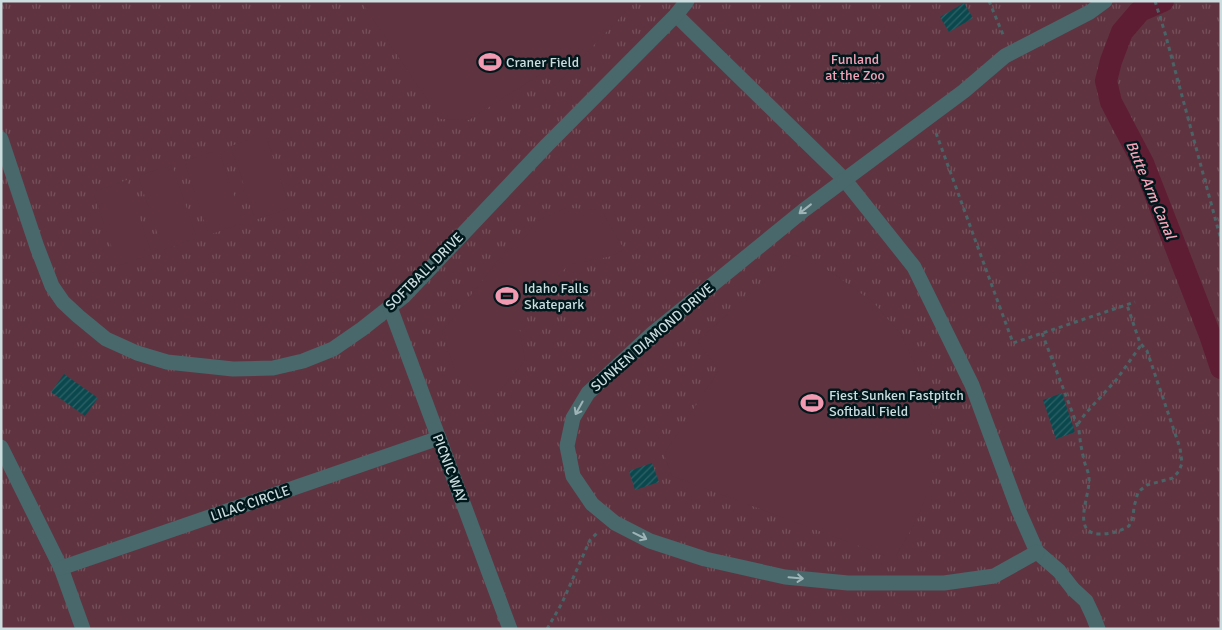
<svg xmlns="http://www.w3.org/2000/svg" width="1222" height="630" font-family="Signika,sans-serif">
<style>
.grass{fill:url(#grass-tufts)}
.pitch{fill:#5f3440}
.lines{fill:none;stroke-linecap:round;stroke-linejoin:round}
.canal{stroke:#5f1d34;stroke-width:22}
.building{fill:url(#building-hatch)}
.path{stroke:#496466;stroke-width:3;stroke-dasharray:4 4;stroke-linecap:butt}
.street{stroke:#48686b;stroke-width:15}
.oneway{stroke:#9eb4b6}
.labels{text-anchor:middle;stroke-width:5;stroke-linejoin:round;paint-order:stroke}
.park-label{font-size:14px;fill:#f5a2b8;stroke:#00181b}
.poi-label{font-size:14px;fill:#ccdddf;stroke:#00181b;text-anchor:start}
.street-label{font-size:14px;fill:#ccdddf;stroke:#00181b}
.water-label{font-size:15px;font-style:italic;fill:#f7a4b9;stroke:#00181b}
</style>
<defs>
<pattern id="grass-tufts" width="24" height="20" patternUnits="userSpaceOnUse" patternTransform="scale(1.25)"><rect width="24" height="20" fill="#5f3440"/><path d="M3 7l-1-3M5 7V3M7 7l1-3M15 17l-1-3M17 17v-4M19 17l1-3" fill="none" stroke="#75515b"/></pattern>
<pattern id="building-hatch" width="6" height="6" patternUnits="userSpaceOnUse" patternTransform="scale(1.25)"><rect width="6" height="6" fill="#0b484e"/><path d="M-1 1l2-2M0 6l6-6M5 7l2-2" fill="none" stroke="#2d6267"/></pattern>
</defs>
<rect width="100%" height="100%" fill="#022225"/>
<rect class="grass" x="1" y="1" width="1220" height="628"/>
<g class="pitch">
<polygon points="361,1 636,1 555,86 544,72 469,120 440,119"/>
<polygon points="265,134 290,208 255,220 231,146"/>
<polygon points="219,150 243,223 209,235 184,161"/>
<polygon points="172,165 197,238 163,250 138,176"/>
<polygon points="127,180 152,254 118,266 93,192"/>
<polygon points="565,208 601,210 624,249 612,256 568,265 519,326 525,361 494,397 475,391 457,376 442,332 507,249 514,252 537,221"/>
<polygon points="794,255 831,272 873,302 901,334 922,380 932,425 932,480 917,520 894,559 672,476 664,454 719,370 697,341"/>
</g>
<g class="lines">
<polyline class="canal" points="1163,1 1140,11 1122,32 1111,61 1106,81 1111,102 1143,163 1210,335 1221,368"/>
</g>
<g class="building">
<polygon points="964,3 973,18 949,32 940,17"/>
<polygon points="64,374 98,398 85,416 51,392"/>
<polygon points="1062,393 1075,432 1056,439 1043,400"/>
<polygon points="652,463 659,482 635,490 629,471"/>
</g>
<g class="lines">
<g class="path">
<polyline points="989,1 1004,37"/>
<polyline points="1155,1 1165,33 1221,240"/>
<polyline points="936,133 1013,343 1135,302"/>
<path d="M 1042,333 L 1079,430 C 1080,442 1082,452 1085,464 C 1087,469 1089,474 1089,479 C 1090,496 1071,533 1099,534 C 1110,534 1119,532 1129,526 L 1133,517 L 1134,507 L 1138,492 L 1147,485 L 1173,478 L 1179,471 L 1182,463 L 1180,448 L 1147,351 L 1140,343 L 1127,305"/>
<polyline points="1078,424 1085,414 1117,379 1141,345"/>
<polyline points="547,629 562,603 590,540 598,532"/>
</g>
<g class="street">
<polyline points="676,15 844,179 914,267 972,385 1018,509 1037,552 1059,571 1073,589 1086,601 1093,616 1098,629"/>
<polyline points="1,139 37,247 52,286 63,302 78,316 106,339 137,353 167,362 233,369 273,368 303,361 333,349 362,329 404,296 547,145 676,15 687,1"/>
<polyline points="390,307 510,629"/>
<polyline points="1,447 61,568 83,629"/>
<polyline points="1037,552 994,576 944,583 848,583 785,577 705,559 650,541 615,523 592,504 573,476 567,446 573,418 588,393 653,333 804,210 964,91 1005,56 1090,12 1105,1"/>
<polyline points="61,568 439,438"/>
</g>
</g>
<defs><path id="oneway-shaft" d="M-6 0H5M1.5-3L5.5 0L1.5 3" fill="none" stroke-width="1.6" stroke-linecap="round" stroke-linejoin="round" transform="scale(1.25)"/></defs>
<g class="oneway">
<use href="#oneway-shaft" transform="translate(805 209) rotate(142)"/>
<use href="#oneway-shaft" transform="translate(579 408) rotate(119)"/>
<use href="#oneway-shaft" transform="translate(640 536) rotate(26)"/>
<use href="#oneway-shaft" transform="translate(796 578) rotate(5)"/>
</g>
<defs>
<symbol id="stadium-bare" viewBox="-9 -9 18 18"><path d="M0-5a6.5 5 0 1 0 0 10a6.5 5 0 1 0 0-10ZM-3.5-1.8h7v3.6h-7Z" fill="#f19ab1" stroke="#00181b" stroke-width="2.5" paint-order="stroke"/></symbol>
</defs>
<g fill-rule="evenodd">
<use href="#stadium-bare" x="474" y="46" width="32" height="32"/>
<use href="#stadium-bare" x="491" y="280" width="32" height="32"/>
<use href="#stadium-bare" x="796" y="387" width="32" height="32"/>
</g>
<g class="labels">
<g class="park-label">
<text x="855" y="64">Funland<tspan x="855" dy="16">at the Zoo</tspan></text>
</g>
<g class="poi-label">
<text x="506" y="67">Craner Field</text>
<text x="524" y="293">Idaho Falls<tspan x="524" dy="16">Skatepark</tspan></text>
<text x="829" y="400">Fiest Sunken Fastpitch<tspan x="829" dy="16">Softball Field</tspan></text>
</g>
<g class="street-label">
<text transform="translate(424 271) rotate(-45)" y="5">SOFTBALL DRIVE</text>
<text transform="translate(652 337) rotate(-41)" y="5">SUNKEN DIAMOND DRIVE</text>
<text transform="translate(450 468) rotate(69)" y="5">PICNIC WAY</text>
<text transform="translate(250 503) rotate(-19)" y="5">LILAC CIRCLE</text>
</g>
<g class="water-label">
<text transform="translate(1151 190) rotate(67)" y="5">Butte Arm Canal</text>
</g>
</g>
<rect width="1222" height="630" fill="none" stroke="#ccdddf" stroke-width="5"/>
</svg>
